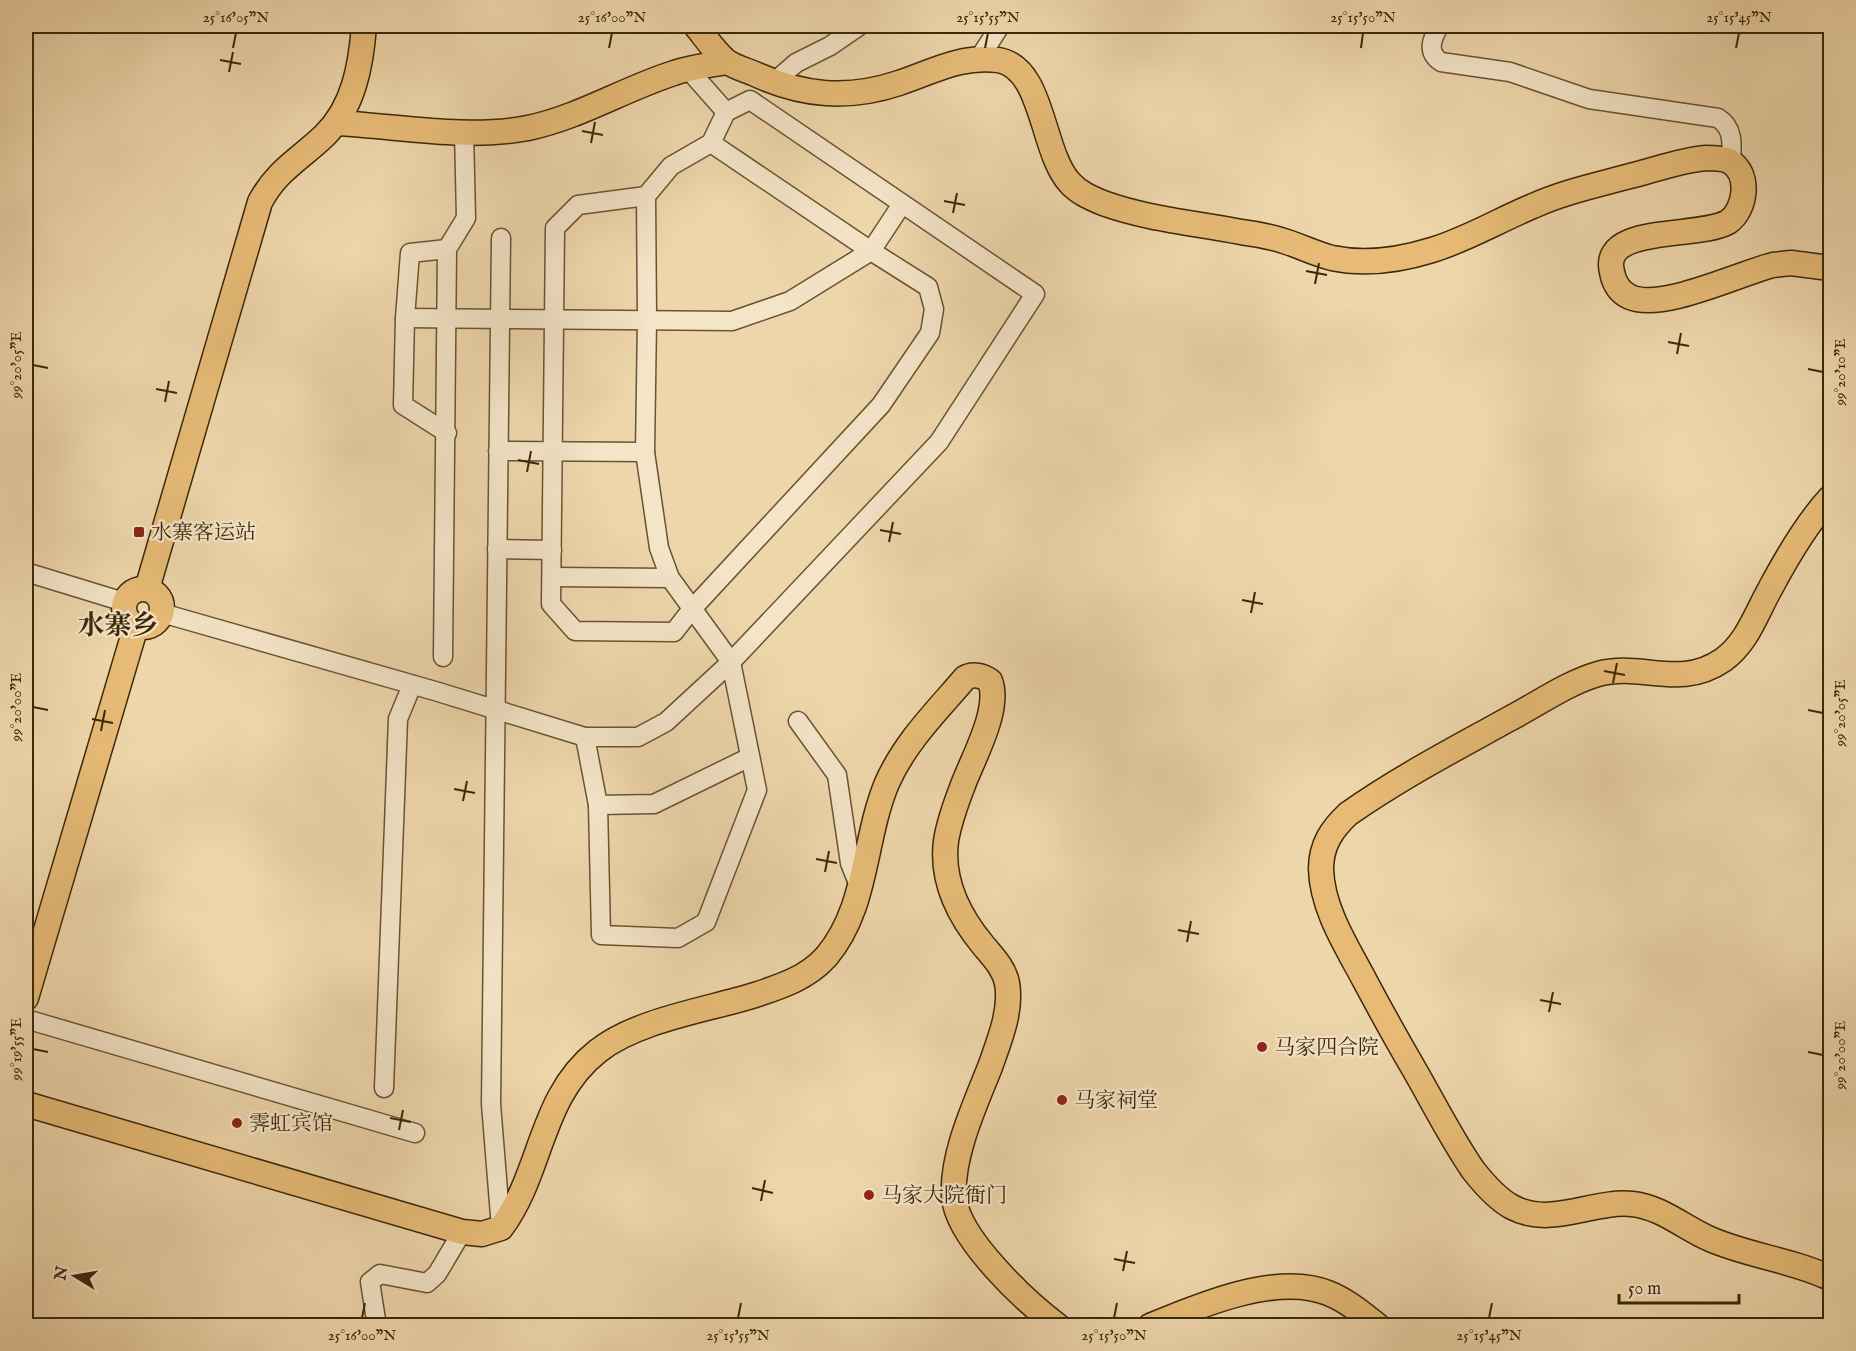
<svg xmlns="http://www.w3.org/2000/svg" width="1856" height="1351" font-family="'IM FELL English','Noto Serif SC',serif">
<style>
.lines{fill:none;stroke-linecap:round;stroke-linejoin:round}
.minor-casing{stroke:#685432;stroke-width:21}
.major-casing{stroke:#3c2809;stroke-width:27}
.minor{stroke:#f4e4c8;stroke-width:18}
.major{stroke:#e7bb76;stroke-width:24}
.ticks{fill:none;stroke:#3c2809;stroke-width:2}
.poi-dot{fill:#8f2418;stroke:#f4e4c8;stroke-width:2}
.labels{text-anchor:middle;stroke-width:4.5;stroke-linejoin:round;paint-order:stroke}
.poi-label{font-size:21px;fill:#3c2809;stroke:#f4e4c8;text-anchor:start}
.district-label{font-size:27px;font-weight:bold;fill:#3c2809;stroke:#f4e4c8}
.neatline{fill:none;stroke:#3c2809;stroke-width:2}
.ticks-label{font-size:15px;text-anchor:middle;fill:#3c2809}
</style>
<rect width="100%" height="100%" fill="#eed6ab"/>
<filter id="stains"><feTurbulence type="fractalNoise" baseFrequency=".00333" numOctaves="4"/><feColorMatrix values="0 0 0 0 .2 0 0 0 0 .09 0 0 0 0 .02 0 0 0 .5 -.17"/></filter>
<radialGradient id="worn" r=".72"><stop offset=".6" stop-color="#630" stop-opacity="0"/><stop offset="1" stop-color="#630" stop-opacity=".3"/></radialGradient>
<g class="lines">
<defs>
<g id="minor">
<path d="M 1439,26 C 1432,39 1426,52 1441,62 L 1510,72 L 1589,99 L 1718,118 C 1734,128 1732,145 1731,162"/>
<polyline points="978,60 1000,26"/>
<polyline points="688,69 726,112"/>
<polyline points="773,83 796,63 830,46 859,26"/>
<polyline points="501,238 491,1104 501,1228"/>
<polyline points="405,318 732,321 790,301 871,251 902,204"/>
<polyline points="447,433 403,405 405,318 410,253 447,249"/>
<polyline points="498,451 645,452"/>
<polyline points="497,549 552,550"/>
<polyline points="26,572 124,602"/>
<polyline points="552,577 670,578"/>
<polyline points="162,613 435,691 585,737 638,737 666,722 731,662 939,442 1035,294 750,100 726,112 711,143 671,166 646,196 578,205 555,228 551,604 575,631 674,632 692,609 881,405 930,333 934,309 928,287 871,251 711,143"/>
<polyline points="443,657 447,249 466,218 464,131"/>
<polyline points="798,721 837,775 850,863 860,888"/>
<polyline points="585,737 598,805 601,935 678,938 706,922 757,790 731,662 670,578 659,548 645,452 647,320 646,196"/>
<polyline points="598,805 654,804 750,757"/>
<polyline points="26,1019 415,1133"/>
<polyline points="384,1088 398,719 412,685"/>
<polyline points="377,1326 370,1282 380,1274 427,1283 437,1274 462,1232"/>
</g>
<g id="major">
<path d="M 696,26 C 705,37 715,52 726,61 C 734,67 746,70 755,74 C 803,96 848,100 899,83 C 932,72 962,55 998,60 C 1044,67 1041,152 1070,183 C 1079,193 1091,198 1103,203 C 1147,219 1195,223 1241,232 C 1257,234 1272,237 1287,242 C 1302,247 1316,254 1332,258 C 1365,265 1400,260 1432,250 C 1468,239 1499,220 1533,206 C 1564,192 1597,185 1630,176 C 1655,170 1681,160 1706,158 C 1714,158 1722,158 1729,161 C 1751,173 1746,210 1728,222 C 1699,239 1600,224 1612,272 C 1614,283 1619,292 1630,297 C 1662,311 1738,274 1773,265 L 1791,263 L 1830,268"/>
<path d="M 336,123 C 398,126 466,140 528,128 C 580,117 624,89 674,73 C 691,67 710,65 727,62"/>
<path d="M 1830,498 C 1806,524 1787,557 1770,589 C 1756,614 1747,643 1723,660 C 1679,690 1642,662 1598,674 C 1567,683 1538,704 1509,719 C 1455,749 1399,778 1348,814 C 1332,829 1321,845 1321,869 C 1322,909 1347,947 1365,981 C 1381,1011 1397,1040 1414,1069 C 1433,1102 1451,1138 1473,1170 C 1484,1184 1497,1199 1512,1207 C 1551,1228 1592,1200 1632,1204 C 1662,1207 1684,1228 1710,1239 C 1749,1256 1792,1260 1830,1278"/>
<circle cx="143" cy="608" r="19"/>
<path d="M 147,589 L 260,202 C 277,170 300,159 324,136 C 354,107 361,65 364,26"/>
<polyline points="26,998 136,626"/>
<path d="M 26,1104 L 462,1232 L 482,1234 L 501,1228 C 543,1172 539,1097 598,1051 C 637,1020 707,1010 755,995 C 782,986 807,978 826,957 C 868,908 863,840 887,783 C 905,742 937,711 965,678 C 973,673 983,676 990,681 C 1001,709 973,758 963,785 C 956,803 949,822 946,841 C 941,880 959,916 983,945 C 993,957 1004,968 1007,983 C 1012,1011 999,1041 990,1067 C 975,1105 951,1156 954,1197 C 957,1238 1026,1302 1058,1326"/>
<path d="M 1150,1326 C 1198,1306 1277,1272 1328,1293 C 1346,1300 1362,1313 1378,1326"/>
</g>
</defs>
<use href="#minor" class="minor-casing"/>
<use href="#major" class="major-casing"/>
<use href="#minor" class="minor"/>
<use href="#major" class="major"/>
</g>
<path class="ticks" d="M 233,48 L 236,33M 609,48 L 612,33M 985,48 L 988,33M 1361,48 L 1363,33M 1736,48 L 1739,33M 220,60 L 241,64M 229,72 L 233,52M 582,131 L 603,135M 591,143 L 595,122M 944,201 L 965,205M 953,213 L 957,193M 1306,271 L 1327,275M 1315,284 L 1319,263M 1668,342 L 1689,346M 1677,354 L 1681,333M 33,365 L 48,368M 1808,369 L 1823,372M 156,389 L 177,393M 165,402 L 169,381M 518,460 L 539,464M 527,472 L 531,451M 880,530 L 901,534M 889,542 L 893,522M 1242,600 L 1263,604M 1251,613 L 1255,592M 1604,671 L 1625,675M 1613,683 L 1617,663M 33,707 L 48,710M 1808,710 L 1823,713M 92,719 L 113,723M 101,731 L 105,710M 454,789 L 475,793M 463,801 L 467,781M 816,859 L 837,863M 825,872 L 829,851M 1178,930 L 1199,934M 1187,942 L 1191,921M 1540,1000 L 1561,1004M 1549,1012 L 1553,992M 33,1049 L 48,1052M 1808,1052 L 1823,1055M 390,1118 L 411,1122M 399,1130 L 403,1110M 752,1188 L 773,1193M 761,1201 L 765,1180M 1114,1259 L 1135,1263M 1123,1271 L 1127,1251M 362,1318 L 365,1303M 738,1318 L 741,1303M 1114,1318 L 1117,1303M 1489,1318 L 1492,1303"/>
<g class="poi-dot">
<rect x="133" y="526" width="12" height="12" rx="3"/>
<circle cx="1262" cy="1047" r="6"/>
<circle cx="1062" cy="1100" r="6"/>
<circle cx="237" cy="1123" r="6"/>
<circle cx="869" cy="1195" r="6"/>
</g>
<g class="labels">
<g class="poi-label">
<text x="151" y="539">水寨客运站</text>
<text x="1274" y="1054">马家四合院</text>
<text x="1074" y="1107">马家祠堂</text>
<text x="249" y="1130">霁虹宾馆</text>
<text x="881" y="1202">马家大院衙门</text>
</g>
<g class="district-label">
<text x="118" y="634">水寨乡</text>
</g>
</g>
<rect width="1856" height="1351" fill="none" stroke="#eed6ab" stroke-width="66"/>
<g transform="translate(75 1276) rotate(281)" stroke="#f4e4c8" stroke-width="4.5" paint-order="stroke">
<path d="M0-4.5L10 22L0 15L-10 22Z" fill="#3c2809"/>
<text y="-9" font-size="16" font-weight="bold" text-anchor="middle" fill="#3c2809">N</text>
</g>
<path d="M1619 1294v9h120v-9" fill="none" stroke="#3c2809" stroke-width="3"/>
<text x="1628" y="1294" font-size="18" fill="#3c2809" stroke="#f4e4c8" stroke-width="4.5" paint-order="stroke">50 m</text>
<rect x="33" y="33" width="1790" height="1285" class="neatline"/>
<g class="ticks-label">
<text x="236" y="22">25°16'05"N</text>
<text x="612" y="22">25°16'00"N</text>
<text x="988" y="22">25°15'55"N</text>
<text x="1363" y="22">25°15'50"N</text>
<text x="1739" y="22">25°15'45"N</text>
<text transform="translate(16 365) rotate(-90)" y="5">99°20'05"E</text>
<text transform="translate(1840 372) rotate(-90)" y="5">99°20'10"E</text>
<text transform="translate(16 707) rotate(-90)" y="5">99°20'00"E</text>
<text transform="translate(1840 713) rotate(-90)" y="5">99°20'05"E</text>
<text transform="translate(16 1049) rotate(-90)" y="5">99°19'55"E</text>
<text transform="translate(1840 1055) rotate(-90)" y="5">99°20'00"E</text>
<text x="362" y="1340">25°16'00"N</text>
<text x="738" y="1340">25°15'55"N</text>
<text x="1114" y="1340">25°15'50"N</text>
<text x="1489" y="1340">25°15'45"N</text>
</g>
<rect width="100%" height="100%" filter="url(#stains)"/>
<rect width="100%" height="100%" fill="url(#worn)"/>
</svg>
